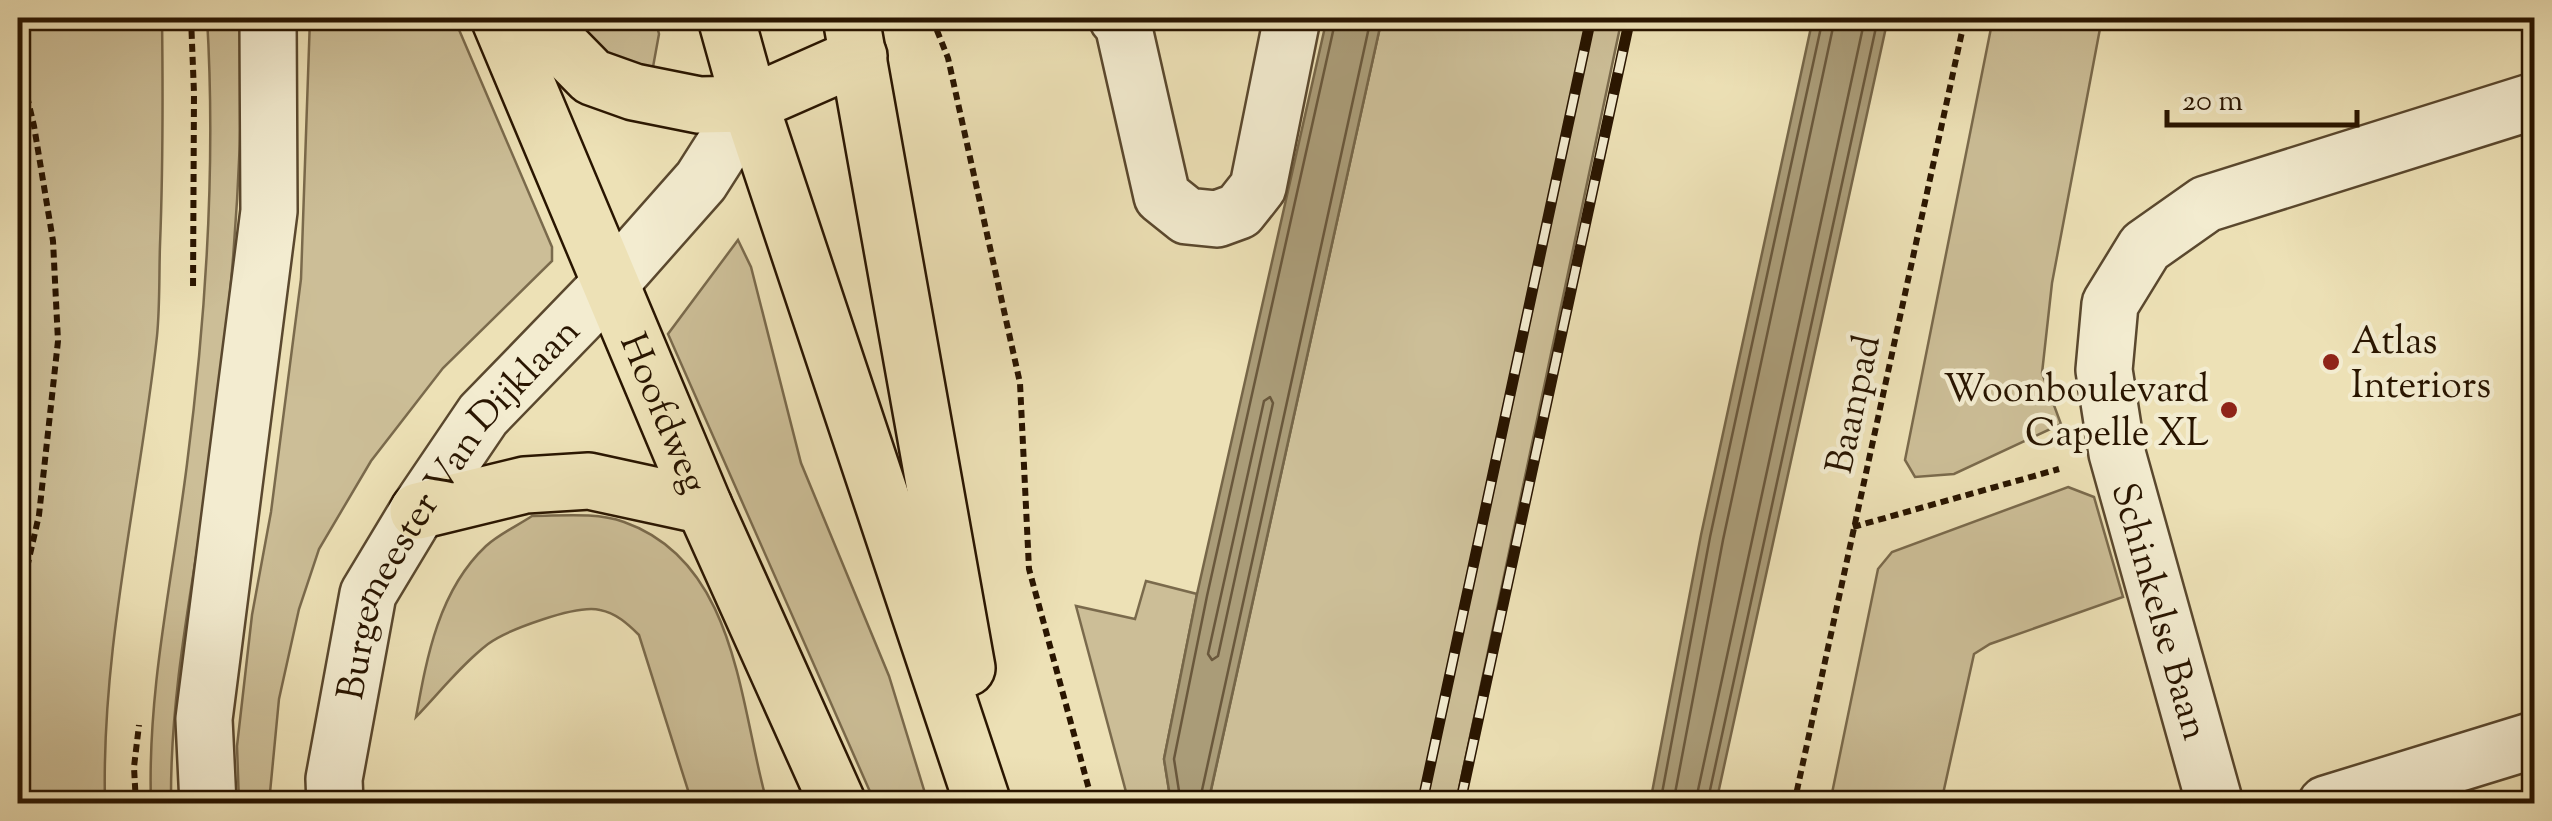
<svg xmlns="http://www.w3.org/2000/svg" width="2552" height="821" font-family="'Sorts Mill Goudy',serif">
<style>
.green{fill:#ccbe97;stroke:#7a6a4c;stroke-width:2.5}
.water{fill:#aa9c78;stroke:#766648;stroke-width:2.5}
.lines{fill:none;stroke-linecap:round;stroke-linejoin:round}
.shore{stroke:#6a583c;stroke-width:2.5}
.minor-casing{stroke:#5a482e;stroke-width:60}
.major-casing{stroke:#291500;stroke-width:60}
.path{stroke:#291500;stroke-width:6;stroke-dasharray:8 5;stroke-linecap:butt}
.minor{stroke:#f3ecd0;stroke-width:55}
.major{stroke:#ede1b6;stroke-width:55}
.rail-casing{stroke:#291500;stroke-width:11}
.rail{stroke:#f3ecd0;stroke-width:8;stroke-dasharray:22;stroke-linecap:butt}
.poi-dot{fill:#8f2418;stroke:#f3ecd0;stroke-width:4}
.labels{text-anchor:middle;stroke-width:9;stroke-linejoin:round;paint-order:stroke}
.poi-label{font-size:38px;fill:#291500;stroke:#f3ecd0;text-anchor:start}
.street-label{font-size:38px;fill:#291500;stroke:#f3ecd0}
</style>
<rect width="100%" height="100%" fill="#ede1b6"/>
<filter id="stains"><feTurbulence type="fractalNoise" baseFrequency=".002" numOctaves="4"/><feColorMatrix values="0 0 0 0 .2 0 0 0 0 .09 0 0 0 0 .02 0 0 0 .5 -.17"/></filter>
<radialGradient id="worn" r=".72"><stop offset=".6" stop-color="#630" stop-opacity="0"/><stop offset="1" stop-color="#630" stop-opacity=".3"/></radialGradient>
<g class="green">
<path d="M 18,18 L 162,18 C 163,94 163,169 160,245 C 159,275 160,306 157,336 C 140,492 101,647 105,803 L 18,803 Z"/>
<path d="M 207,18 L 242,18 C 243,175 230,331 207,487 C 191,594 170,695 171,803 L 151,804 C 147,689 173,577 187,464 C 206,317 216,166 207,18 Z"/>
<polygon points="310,18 454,18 552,247 552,261 443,368 371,461 319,549 299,609 279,699 269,803 239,803 237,746 252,615 271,512 301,279"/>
<polygon points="563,18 655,18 659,34 651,78 604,64"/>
<polygon points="1382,18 1622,18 1456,803 1208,804"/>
<polygon points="1993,18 2102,18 2052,283 2042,373 2061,424 1954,474 1915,477 1905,460"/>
<polygon points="738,240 751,267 801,463 889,676 928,803 875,803 668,334"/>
<polygon points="2068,487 2094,497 2123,597 1990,644 1974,654 1941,803 1830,803 1878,569 1892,552"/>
<path d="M 532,516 C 561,516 596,512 624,522 C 735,561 739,698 765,795 L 750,800 L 751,803 L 692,803 L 639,635 C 628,624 616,613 600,610 C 577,604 507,630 488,644 C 462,664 439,693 416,717 C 427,656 439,590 486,546 C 499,534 517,526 532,516 Z"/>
<polygon points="1146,581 1197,594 1164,759 1171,803 1129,803 1076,606 1135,619"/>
</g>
<g class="water">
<polygon points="1327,18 1382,18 1208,803 1171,803 1164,759 1197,594"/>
<polygon points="1813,18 1888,18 1716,803 1650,803 1701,535"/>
</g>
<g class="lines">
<g class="shore">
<polygon points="1270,397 1273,403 1218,656 1212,660 1208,654 1264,401"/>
<polyline points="1181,804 1174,759 1207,596 1336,18"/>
<polyline points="1199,804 1371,18"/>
<polyline points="1660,804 1710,537 1823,18"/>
<polyline points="1673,804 1723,540 1835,18"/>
<polyline points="1695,804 1865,18"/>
<polyline points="1707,804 1878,18"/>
</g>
<defs>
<g id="minor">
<polyline points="1117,18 1122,20 1162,196 1187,216 1217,219 1239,211 1258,187 1292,18"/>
<polyline points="208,804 204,719 269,211 268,18"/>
<path id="s1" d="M 335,804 L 334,779 L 368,594 L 418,511 L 483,415 L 609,285 L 701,181 L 750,104"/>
<polyline points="2215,804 2117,453 2104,370 2110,304 2145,247 2206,204 2534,101"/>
<polyline points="2326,804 2534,740"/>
</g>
<g id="major">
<path id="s2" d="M 499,18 L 704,506 L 838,804"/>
<polyline points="534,18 592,77 634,92 699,105 750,104 859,56"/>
<polyline points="726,18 750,104 983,804"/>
<polyline points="851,18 967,668"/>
<polyline points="418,511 525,485 589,481 704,506"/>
</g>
</defs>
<use href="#minor" class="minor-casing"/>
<use href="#major" class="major-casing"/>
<g class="path">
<polyline points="191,18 194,93 193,291"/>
<polyline points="932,18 948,58 1020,383 1029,569 1093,804"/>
<polyline points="18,58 34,126 53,241 58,341 39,515 18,607"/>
<polyline points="1853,527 2059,469"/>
<polyline points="136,804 134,767 139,725"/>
<polyline points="1794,804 1965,18"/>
</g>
<use href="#minor" class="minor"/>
<use href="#major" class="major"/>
<defs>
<g id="rail">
<polyline points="1422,804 1591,18"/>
<polyline points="1460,804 1630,18"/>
</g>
</defs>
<use href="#rail" class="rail-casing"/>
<use href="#rail" class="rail"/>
</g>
<g class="poi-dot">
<circle cx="2331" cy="362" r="10"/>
<circle cx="2229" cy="410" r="10"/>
</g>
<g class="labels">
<g class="poi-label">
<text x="2351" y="353">Atlas<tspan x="2351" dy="44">Interiors</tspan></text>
<text x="2209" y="401" text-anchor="end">Woonboulevard<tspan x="2209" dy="44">Capelle XL</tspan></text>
</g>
<g class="street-label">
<text transform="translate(1852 404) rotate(-78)" y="13">Baanpad</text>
<text dy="13" stroke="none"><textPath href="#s2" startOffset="428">Hoofdweg</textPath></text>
<text dy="13" stroke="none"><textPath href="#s1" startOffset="330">Burgemeester Van Dijklaan</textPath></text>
<text transform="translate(2161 611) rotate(74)" y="13">Schinkelse Baan</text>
</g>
</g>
<rect width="2552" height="821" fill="none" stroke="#ede1b6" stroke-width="60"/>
<rect x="20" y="20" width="2512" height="781" fill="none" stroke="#291500" stroke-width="5"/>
<rect x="30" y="30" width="2492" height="761" fill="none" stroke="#291500" stroke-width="2.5"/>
<path d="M2167 110v15h190v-15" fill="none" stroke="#291500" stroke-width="5"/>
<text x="2182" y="110" font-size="30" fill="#291500" stroke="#f3ecd0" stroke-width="8" paint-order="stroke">20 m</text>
<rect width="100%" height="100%" filter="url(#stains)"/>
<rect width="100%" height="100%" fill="url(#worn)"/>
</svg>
